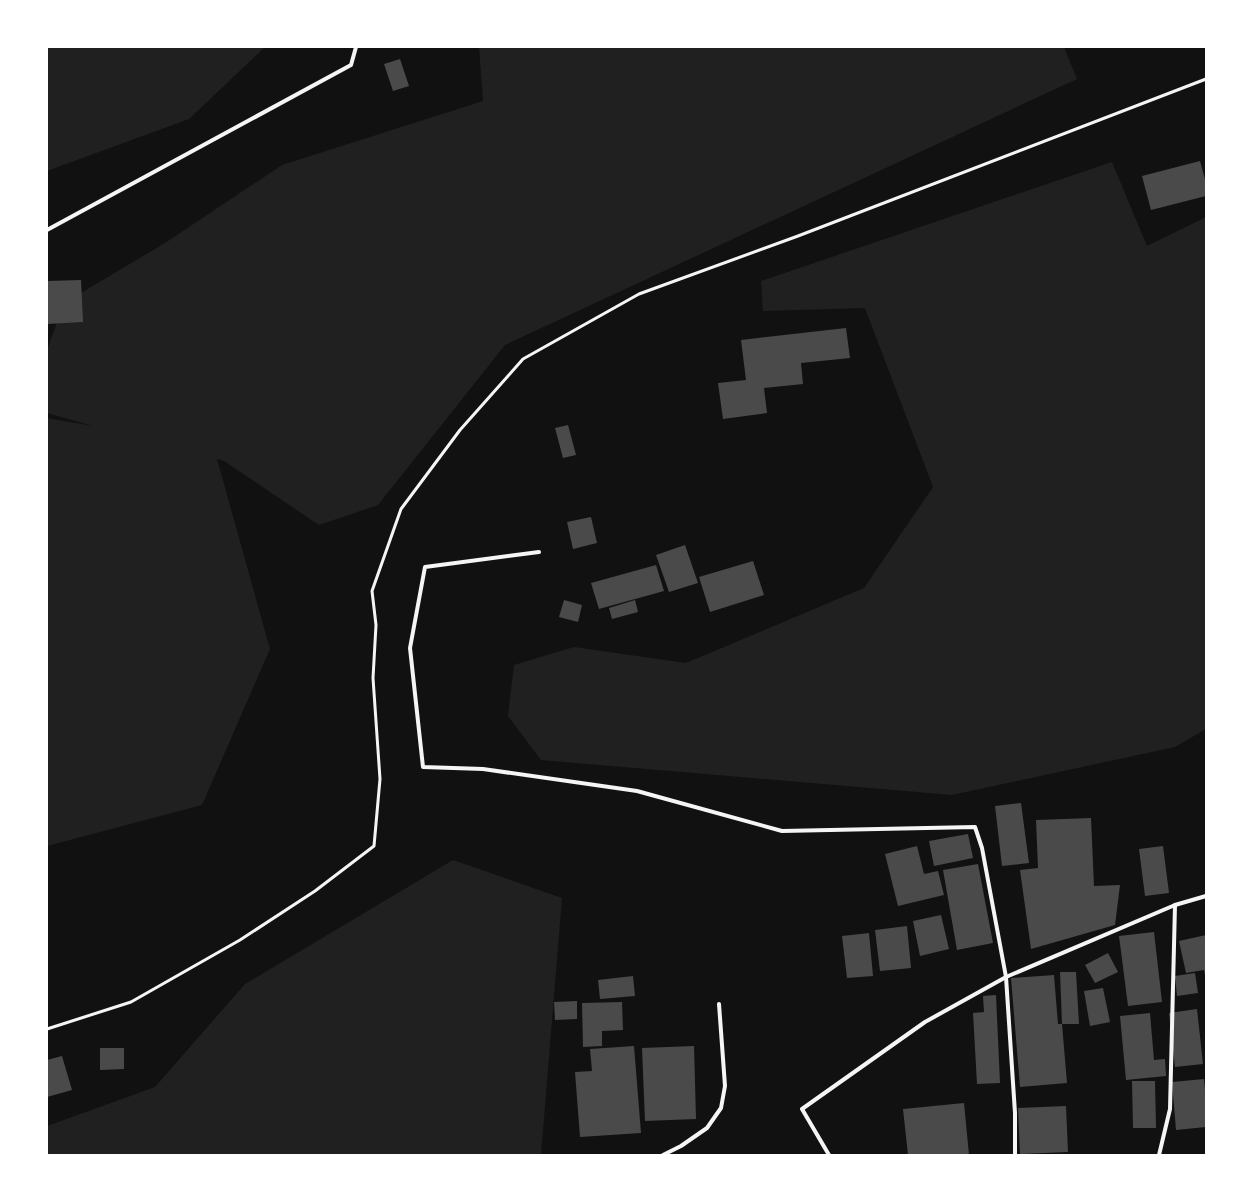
<svg xmlns="http://www.w3.org/2000/svg" width="1253" height="1202" font-family="'Fira Sans Condensed',sans-serif">
<style>
.green{fill:#202020}
.building{fill:#4a4a4a}
.lines{fill:none;stroke-linecap:round;stroke-linejoin:round}
.service{stroke:#f5f5f5;stroke-width:3}
.minor{stroke:#f5f5f5;stroke-width:4}
</style>
<rect width="100%" height="100%" fill="#111"/>
<g class="green">
<polygon points="47,47 265,47 189,119 47,171"/>
<polygon points="479,47 1064,47 1077,79 505,345 378,505 319,525 224,461 217,459 270,649 202,805 47,846 47,418 93,426 47,413 47,350 64,303 165,243 282,165 483,101"/>
<polygon points="1112,162 1147,246 1206,217 1206,729 1175,747 952,795 541,760 508,716 514,665 574,647 686,663 864,588 933,487 865,308 763,311 761,281"/>
<polygon points="453,860 562,898 541,1155 47,1155 47,1126 155,1087 245,984"/>
</g>
<g class="building">
<polygon points="400,59 409,86 393,91 384,64"/>
<polygon points="1200,161 1206,183 1206,196 1151,210 1142,176"/>
<polygon points="81,280 83,322 47,324 47,281"/>
<polygon points="846,328 850,358 801,363 803,384 764,388 767,413 723,419 718,383 746,380 741,340"/>
<polygon points="568,425 576,455 563,458 555,428"/>
<polygon points="591,517 597,543 573,549 567,522"/>
<polygon points="685,545 698,583 669,592 656,555"/>
<polygon points="753,561 764,595 710,612 699,577"/>
<polygon points="656,565 664,591 599,609 591,583"/>
<polygon points="564,600 582,605 578,622 559,617"/>
<polygon points="635,600 638,612 612,619 609,608"/>
<polygon points="1021,803 1029,863 1002,866 995,806"/>
<polygon points="1091,818 1094,886 1120,885 1115,925 1031,949 1020,870 1038,868 1036,820"/>
<polygon points="968,834 973,858 934,866 929,841"/>
<polygon points="917,846 924,874 938,871 944,895 898,906 885,854"/>
<polygon points="1163,846 1169,893 1145,896 1139,849"/>
<polygon points="978,864 993,943 957,950 943,870"/>
<polygon points="941,915 949,949 920,956 913,921"/>
<polygon points="907,926 911,968 880,971 875,930"/>
<polygon points="1154,932 1162,1002 1128,1006 1119,936"/>
<polygon points="869,933 873,976 847,978 842,936"/>
<polygon points="1206,935 1206,974 1205,975 1204,970 1186,973 1179,941"/>
<polygon points="1108,953 1118,972 1095,983 1085,965"/>
<polygon points="1060,972 1076,972 1079,1024 1062,1024 1067,1083 1020,1087 1011,978 1054,975 1058,1024 1062,1024"/>
<polygon points="1195,973 1198,993 1177,996 1175,976"/>
<polygon points="633,976 635,996 600,999 598,980"/>
<polygon points="1103,988 1110,1022 1090,1026 1084,991"/>
<polygon points="996,995 1000,1083 977,1084 973,1013 984,1012 983,996"/>
<polygon points="577,1001 577,1019 555,1020 554,1002"/>
<polygon points="622,1002 623,1030 602,1031 602,1046 583,1047 582,1003"/>
<polygon points="1197,1009 1203,1064 1175,1067 1169,1013"/>
<polygon points="1150,1013 1154,1060 1165,1059 1166,1076 1126,1080 1120,1016"/>
<polygon points="634,1046 641,1133 580,1137 575,1072 592,1071 590,1049"/>
<polygon points="694,1046 696,1119 645,1121 642,1048"/>
<polygon points="100,1048 124,1048 124,1069 100,1070"/>
<polygon points="62,1056 72,1090 47,1097 47,1060"/>
<polygon points="1204,1079 1206,1101 1206,1127 1176,1130 1172,1082"/>
<polygon points="1132,1081 1155,1081 1156,1128 1133,1128"/>
<polygon points="964,1103 969,1155 908,1155 903,1109"/>
<polygon points="1066,1106 1068,1152 1020,1154 1018,1108"/>
</g>
<g class="lines">
<polyline class="service" points="47,1029 131,1002 240,940 315,891 374,846 380,779 373,678 376,625 372,591 401,509 460,430 523,359 639,294 798,236 1206,79"/>
<g class="minor">
<polyline points="47,230 351,65 356,47"/>
<polyline points="539,552 425,567 410,648 423,767 483,769 637,791 782,831 975,827 982,848 1006,977 925,1022 802,1109 829,1155"/>
<polyline points="663,1155 681,1146 707,1128 721,1108 725,1086 719,1004"/>
<polyline points="1015,1155 1015,1113 1006,977 1175,905 1206,896"/>
<polyline points="1159,1155 1170,1109 1175,905"/>
</g>
</g>
<rect width="1253" height="1202" fill="none" stroke="#ffffff" stroke-width="96"/>
</svg>
